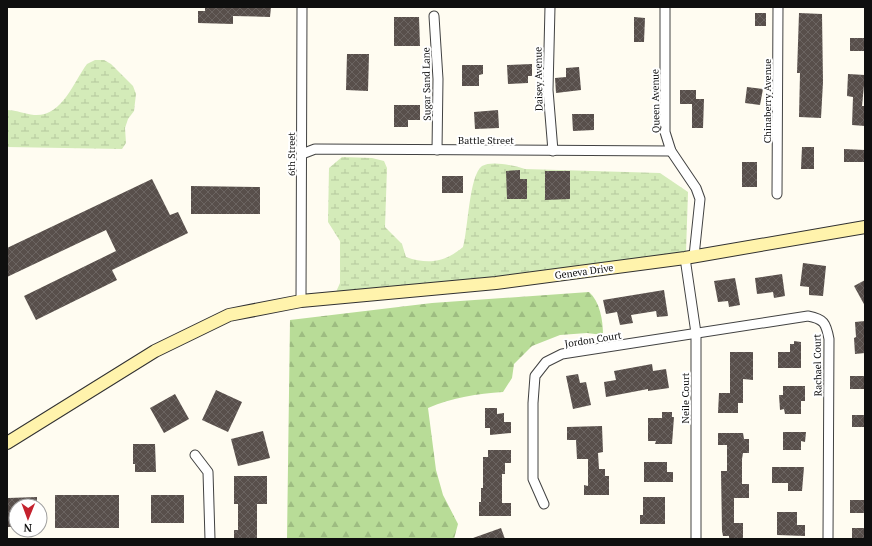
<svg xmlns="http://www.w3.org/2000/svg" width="872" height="546" font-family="'PT Serif',serif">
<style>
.forest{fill:url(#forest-firs)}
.wetland{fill:url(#wetland-marsh)}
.building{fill:url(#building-cross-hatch)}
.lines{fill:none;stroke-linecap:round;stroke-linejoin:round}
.minor-casing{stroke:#424242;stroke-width:11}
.secondary-casing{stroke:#313131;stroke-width:14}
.minor{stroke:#fff;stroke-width:9}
.secondary{stroke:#fff3ac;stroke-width:12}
.labels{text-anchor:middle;stroke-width:4;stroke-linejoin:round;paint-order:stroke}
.street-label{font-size:10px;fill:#0f0f0f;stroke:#fff}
</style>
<defs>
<pattern id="forest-firs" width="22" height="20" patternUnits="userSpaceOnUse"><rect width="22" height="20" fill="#b8dc97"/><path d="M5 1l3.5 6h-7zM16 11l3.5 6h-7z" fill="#9dbc81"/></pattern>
<pattern id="wetland-marsh" width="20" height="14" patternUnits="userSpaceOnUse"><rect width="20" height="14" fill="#d4ebb9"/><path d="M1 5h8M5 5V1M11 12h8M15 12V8" fill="none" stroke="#b5c89e"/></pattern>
<pattern id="building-cross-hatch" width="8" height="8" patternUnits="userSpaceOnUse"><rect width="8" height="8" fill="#584f4b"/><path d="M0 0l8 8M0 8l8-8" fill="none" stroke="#6b6461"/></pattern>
</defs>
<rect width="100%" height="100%" fill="#fffcf1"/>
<path class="forest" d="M 589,292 C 600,302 603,320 603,335 L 587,333 L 560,335 L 532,346 L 514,364 L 512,378 L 503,392 C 477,394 453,397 428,408 L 436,470 L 443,495 L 458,524 L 454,539 L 287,539 L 290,320 L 432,303 Z"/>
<g class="wetland">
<path d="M 95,60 L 104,60 L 111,64 L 133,86 L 136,94 L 134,111 L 128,119 L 125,128 L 126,143 L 122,149 L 7,147 L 7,110 C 16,110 25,114 34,115 C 62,117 73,83 87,64 Z"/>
<path d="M 342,157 L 372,158 L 384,161 L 387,168 L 385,227 L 402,244 L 406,257 C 429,265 445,262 463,247 C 468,231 469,175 482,166 C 492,160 516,166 525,169 L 660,173 L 688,192 L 686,252 L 495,278 L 336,292 L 340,283 L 340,241 L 328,222 L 329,168 Z"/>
</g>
<g class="building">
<polygon points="205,7 271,7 270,17 233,16 233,24 198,23 198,11 205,11"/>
<rect x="755" y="13" width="11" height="13"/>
<polygon points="799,13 822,14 823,82 821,118 799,117 800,73 797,73"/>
<polygon points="394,17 419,17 420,46 394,46"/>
<polygon points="634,17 645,18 644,42 634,42"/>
<rect x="850" y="38" width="15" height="13"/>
<polygon points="347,54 369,54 368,91 346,90"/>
<polygon points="532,64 532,76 528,76 528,83 508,84 507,65"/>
<polygon points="462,65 483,65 483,74 479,75 479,86 462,86"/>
<polygon points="579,67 581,90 556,93 555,78 566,77 566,68"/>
<polygon points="848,74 865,75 862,106 865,106 865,126 852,125 853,97 847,96"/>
<polygon points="747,87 763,89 760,105 745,103"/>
<polygon points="680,90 696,90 696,99 704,99 703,128 692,128 692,104 680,104"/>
<polygon points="394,105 420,105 420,120 408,120 408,127 394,127"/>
<polygon points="498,110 499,128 475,129 474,112"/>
<polygon points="572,114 594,114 594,130 573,131"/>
<polygon points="802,147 814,147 814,169 801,169"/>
<polygon points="844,149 865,150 865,162 844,162"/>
<rect x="742" y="162" width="15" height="25"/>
<polygon points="520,170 520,179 527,179 527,199 507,199 506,171"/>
<polygon points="545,171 570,171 570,199 545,200"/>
<rect x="442" y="176" width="21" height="17"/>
<polygon points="152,179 170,215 178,212 188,233 112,270 117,280 36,320 24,296 116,251 106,230 7,277 7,248"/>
<polygon points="191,186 260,187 260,214 191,214"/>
<polygon points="803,263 826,266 823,296 809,295 809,287 800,286"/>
<polygon points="782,274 785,296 774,298 773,292 757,294 755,278"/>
<polygon points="735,278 740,305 729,307 728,301 718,302 714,281"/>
<polygon points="865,280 865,306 854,286"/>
<polygon points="664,290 668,316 657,317 656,311 631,315 633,323 620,325 617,312 606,314 603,300"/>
<polygon points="865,321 865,353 855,354 854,338 856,337 855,322"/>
<polygon points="794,341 801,342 801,368 778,368 778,352 790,352 790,344 794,344"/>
<polygon points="730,352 753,352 753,380 743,379 743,403 738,403 738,413 718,413 719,393 730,393"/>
<polygon points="652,364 653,371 666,369 669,388 648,391 648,389 606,397 604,382 616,380 614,371"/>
<polygon points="578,374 580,383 586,382 591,405 573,409 566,376"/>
<rect x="850" y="376" width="15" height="13"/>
<polygon points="783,386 805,386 805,401 801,401 801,414 785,414 784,409 780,410 779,395 783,395"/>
<polygon points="216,390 242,402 228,432 202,420"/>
<polygon points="175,394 189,419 164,433 150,408"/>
<polygon points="485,408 497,408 497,414 504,413 504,422 511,422 511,433 490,435 490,428 485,428"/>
<polygon points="662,412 672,412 672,417 674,417 672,444 655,444 656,441 648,441 648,418 662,418"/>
<rect x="852" y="415" width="13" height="12"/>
<polygon points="602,426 603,452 598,453 599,469 605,469 605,476 609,476 609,495 584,495 584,485 588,486 588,459 577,459 576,440 567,440 567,427"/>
<polygon points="263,431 270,458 238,466 231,439"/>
<polygon points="783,432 806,432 805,442 801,441 801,450 783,450"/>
<polygon points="718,433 743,433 744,439 749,439 749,453 743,453 742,459 742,484 749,484 749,498 734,498 734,523 743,523 743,539 729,539 729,536 723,536 722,531 721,471 727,471 727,445 718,445"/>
<polygon points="133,444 155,444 156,472 135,472 135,464 133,464"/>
<polygon points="488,450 511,450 511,463 505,463 505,474 502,474 502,503 511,503 511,516 479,516 479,502 481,502 481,488 483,488 483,457 488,457"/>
<polygon points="644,462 667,462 667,472 673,472 673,482 644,482"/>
<polygon points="772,467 804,467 802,491 788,491 788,483 772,483"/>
<polygon points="234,476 267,476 267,504 257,504 257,539 234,539 234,530 238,530 238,504 234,504"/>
<rect x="55" y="495" width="64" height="33"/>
<rect x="151" y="495" width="33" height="28"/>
<polygon points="37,497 37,506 16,506 16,527 8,527 8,498"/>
<polygon points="643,497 665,497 665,524 640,524 640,515 643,515"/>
<rect x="850" y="500" width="15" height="13"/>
<polygon points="777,512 797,512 797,525 805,525 805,536 777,535"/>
<polygon points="501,528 505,539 473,539 473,538"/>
<rect x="852" y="528" width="13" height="11"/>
</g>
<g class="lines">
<defs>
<g id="minor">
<polyline points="550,7 548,90 553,151"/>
<polyline points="665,7 665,132 671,151 696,188 700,199 694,256"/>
<polyline points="434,16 438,79 437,150"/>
<polyline points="302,154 315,149 671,151"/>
<polyline points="777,194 778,7"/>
<polyline points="685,258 696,333 696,539"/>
<polyline points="301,301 302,7"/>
<polyline points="195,455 208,472 210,539"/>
<path d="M 544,504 L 533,479 L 533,403 L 535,376 L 546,362 L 562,354 L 808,316 C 824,319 826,323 829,339 L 828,539"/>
</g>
<polyline id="secondary" points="7,443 155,351 229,315 301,301 496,283 685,258 865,227"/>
</defs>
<use href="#minor" class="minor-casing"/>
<use href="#secondary" class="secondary-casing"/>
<use href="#minor" class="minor"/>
<use href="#secondary" class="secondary"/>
</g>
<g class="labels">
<g class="street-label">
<text transform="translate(538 79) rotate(-91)" y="4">Daisey Avenue</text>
<text transform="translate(426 84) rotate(-91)" y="4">Sugar Sand Lane</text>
<text transform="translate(655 101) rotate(-91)" y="4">Queen Avenue</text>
<text transform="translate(767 101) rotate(-90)" y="4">Chinaberry Avenue</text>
<text x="486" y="144">Battle Street</text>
<text transform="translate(291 154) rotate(-90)" y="4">6th Street</text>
<text transform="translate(584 271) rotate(-8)" y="4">Geneva Drive</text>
<text transform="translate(593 339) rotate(-9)" y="4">Jordon Court</text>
<text transform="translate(817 365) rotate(-91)" y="4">Rachael Court</text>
<text transform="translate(685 398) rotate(-90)" y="4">Neile Court</text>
</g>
</g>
<rect width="872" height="546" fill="none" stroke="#0f0f0f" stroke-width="16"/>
<g transform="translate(28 518) rotate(181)"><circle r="19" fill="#ffffff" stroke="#9f9f9f"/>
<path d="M0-3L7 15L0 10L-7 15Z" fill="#c4222e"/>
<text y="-6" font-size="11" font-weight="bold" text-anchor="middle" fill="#0f0f0f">N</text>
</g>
</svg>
